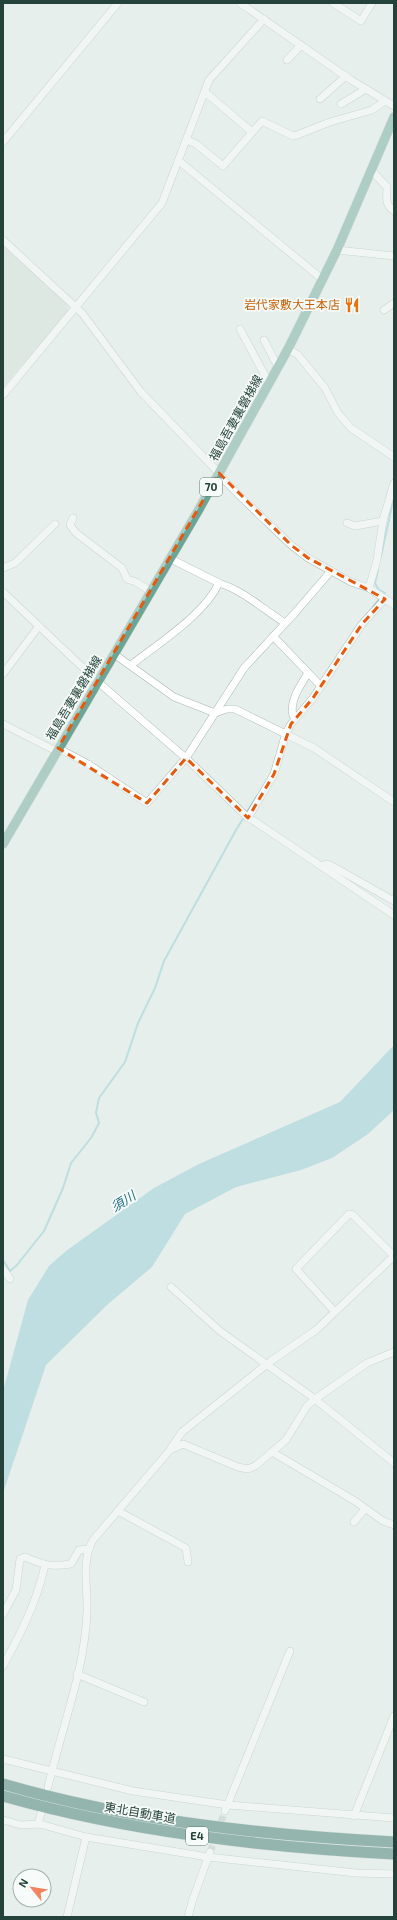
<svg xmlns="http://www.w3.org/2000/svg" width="397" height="1920" font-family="'Exo 2','Noto Sans JP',sans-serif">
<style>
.built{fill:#d4dfda}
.water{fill:#8ec9d4}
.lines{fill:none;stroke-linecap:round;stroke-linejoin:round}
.stream{stroke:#8ec9d4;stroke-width:2}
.minor-tunnel{stroke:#bfccc8;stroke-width:7;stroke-dasharray:7 3.5;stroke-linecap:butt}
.minor-casing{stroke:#a8b8b2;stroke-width:8}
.major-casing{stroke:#c2cac8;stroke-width:10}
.highway-casing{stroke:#c2cac8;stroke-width:12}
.minor{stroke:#fff;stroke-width:7}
.major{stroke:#6aa596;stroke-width:9}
.highway{stroke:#2f6f62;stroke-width:11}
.marked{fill:none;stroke:#e8590c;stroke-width:3;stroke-dasharray:8 5;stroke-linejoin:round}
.labels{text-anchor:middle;stroke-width:3.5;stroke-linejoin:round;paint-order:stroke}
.shield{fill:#f7fbf9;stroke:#637a73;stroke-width:1}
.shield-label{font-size:11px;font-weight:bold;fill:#24423a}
.food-label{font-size:12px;fill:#c56008;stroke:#f7fbf9;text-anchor:end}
.street-label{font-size:12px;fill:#24423a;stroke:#f7fbf9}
.water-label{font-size:13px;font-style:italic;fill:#1c6f80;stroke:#f7fbf9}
</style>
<rect width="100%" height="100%" fill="#e6efeb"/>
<polygon class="built" points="3,245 65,301 68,308 67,313 3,387"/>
<polygon class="water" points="394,1045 394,1110 368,1134 332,1158 301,1170 236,1187 185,1214 152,1267 108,1304 46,1365 3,1493 3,1391 28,1300 49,1266 66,1251 154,1188 199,1164 340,1102"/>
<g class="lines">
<g class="stream">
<polyline points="381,556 394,497"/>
<polyline points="373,607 385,593 378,589 375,583 378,570"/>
<polyline points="3,1260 10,1271"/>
<polyline points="8,1273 17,1265 44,1231 63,1188 71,1163 91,1138 99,1123 96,1113 99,1098 125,1062 138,1023 155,988 164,961 236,830 257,796"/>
</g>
<polyline class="minor-tunnel" points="210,1852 225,1811"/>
<defs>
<g id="minor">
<polyline points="240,3 351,80 394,106"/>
<polyline points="333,3 361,21 372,3"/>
<polyline points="287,60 301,45"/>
<polyline points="205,92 252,132"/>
<polyline points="320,99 346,76"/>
<polyline points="341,104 366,89"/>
<polyline points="187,140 196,144 223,166 262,121 293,136 297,135 330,122 372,110 385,101"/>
<polyline points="3,142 118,3"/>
<polyline points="179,161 322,279"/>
<path d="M 371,170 L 387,187 C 387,197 384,204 394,211"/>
<polyline points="3,240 82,313 141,392 219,473 224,480 243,499 291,545 308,558 351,582 369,588 394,605"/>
<polyline points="337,250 394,256"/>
<polyline points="384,310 394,303"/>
<polyline points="240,329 269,383"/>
<polyline points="264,340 278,367"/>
<polyline points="288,349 298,355 325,388 338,413 351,428 394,457"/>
<polyline points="3,395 162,203 209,80 264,19"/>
<polyline points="73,518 70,525 76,533 122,568 127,579 136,582 150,591"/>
<polyline points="347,523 355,526 383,521"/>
<polyline points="3,568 15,563 55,524"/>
<path d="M 219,583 C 244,591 263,609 285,623"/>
<polyline points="369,588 377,560 383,520 394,483"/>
<polyline points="3,592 98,682 188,760 245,815 394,915"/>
<polyline points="273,636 318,683"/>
<polyline points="114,654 174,697 215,713 227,709 235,709 314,748 394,802"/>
<path d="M 131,665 C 159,643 204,615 219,583 L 169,558"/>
<polyline points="3,674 39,626"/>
<path d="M 293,716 C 289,700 301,685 308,673"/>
<polyline points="3,724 56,751"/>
<polyline points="58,748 88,764 147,803 186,758 244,668 294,614 331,571"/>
<polyline points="248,818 274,774 286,733 291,724 313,698 362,624 385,599"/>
<polyline points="321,866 327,864 332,866 394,901"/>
<polyline points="3,1269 10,1279"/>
<polyline points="171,1287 220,1331 315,1399 394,1463"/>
<polyline points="335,1312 296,1269 349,1214 353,1215 394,1256"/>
<polyline points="171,1448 182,1432 271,1361 316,1330 394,1256"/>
<polyline points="272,1452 355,1501 383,1521 394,1525"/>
<polyline points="118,1511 186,1548 188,1562"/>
<polyline points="354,1522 365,1509"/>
<path d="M 3,1614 L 16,1590 L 20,1559 L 25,1557 C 44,1565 49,1567 71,1564 L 79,1550 L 89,1549"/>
<path d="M 3,1666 C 21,1633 37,1602 45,1565"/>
<polyline points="77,1674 144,1702"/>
<polyline points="3,1759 133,1791 228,1805 394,1818"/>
<path d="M 48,1787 C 61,1730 85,1670 87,1612 C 88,1590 81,1560 93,1540 L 170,1450 L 183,1444 L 238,1467 L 248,1469 L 255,1466 L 272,1452 L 286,1440 L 307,1406 L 315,1399 L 367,1363 L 394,1352"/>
<polyline points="225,1811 290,1651"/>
<polyline points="354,1816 394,1716"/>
<polyline points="3,1820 21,1825 40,1824 86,1837 208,1857 356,1873 394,1874"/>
<polyline points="38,1824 41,1813"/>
<polyline points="67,1917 86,1837"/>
<polyline points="188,1917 193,1899 210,1852"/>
</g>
<polyline id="major" points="3,844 198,511 288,349 337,250 394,117"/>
<g id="highway">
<path d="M 3,1784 C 130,1821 263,1835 394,1842"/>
<path d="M 3,1796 C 130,1832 263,1847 394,1854"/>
</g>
</defs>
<use href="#minor" class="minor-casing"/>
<use href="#major" class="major-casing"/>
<use href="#highway" class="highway-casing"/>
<use href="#minor" class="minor"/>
<use href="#major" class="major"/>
<use href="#highway" class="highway"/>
</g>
<path d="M0 0H397V1920H0ZM 219,473 L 291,545 L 308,558 L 385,599 L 362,624 L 313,698 L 291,724 L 274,774 L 248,818 L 186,758 L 147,803 L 58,748 Z" fill="#e6efeb" fill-opacity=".55" fill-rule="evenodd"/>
<path class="marked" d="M 219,473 L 291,545 L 308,558 L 385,599 L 362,624 L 313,698 L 291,724 L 274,774 L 248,818 L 186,758 L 147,803 L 58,748 Z"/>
<defs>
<symbol id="restaurant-bare" viewBox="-9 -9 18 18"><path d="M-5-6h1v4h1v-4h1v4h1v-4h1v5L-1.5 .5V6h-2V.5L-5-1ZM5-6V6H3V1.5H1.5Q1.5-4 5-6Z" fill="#e8710a" stroke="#f7fbf9" stroke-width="2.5" paint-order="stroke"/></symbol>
</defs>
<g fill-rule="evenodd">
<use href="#restaurant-bare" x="341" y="294" width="22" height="22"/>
</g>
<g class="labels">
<g class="shield">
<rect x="200" y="478" width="22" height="18" rx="3"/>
<rect x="186" y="1827" width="22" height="18" rx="3"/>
</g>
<g class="shield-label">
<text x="211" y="491">70</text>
<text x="197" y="1840">E4</text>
</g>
<g class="food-label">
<text x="340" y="309">岩代家敷大王本店</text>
</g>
<g class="street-label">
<text transform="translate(236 418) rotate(-61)" y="4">福島吾妻裏磐梯線</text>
<text transform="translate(74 698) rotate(-59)" y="4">福島吾妻裏磐梯線</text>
<text transform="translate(140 1813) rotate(10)" y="4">東北自動車道</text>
</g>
<g class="water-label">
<text transform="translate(123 1201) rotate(-33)" y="5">須川</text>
</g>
</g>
<rect width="397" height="1920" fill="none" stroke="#24423a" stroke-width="8"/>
<g transform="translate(32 1888) rotate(300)"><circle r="19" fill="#f7fbf9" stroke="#a3b1ad"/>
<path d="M0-3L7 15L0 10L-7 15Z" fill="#f4845f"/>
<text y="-6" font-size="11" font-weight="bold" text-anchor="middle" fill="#24423a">N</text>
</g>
</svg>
